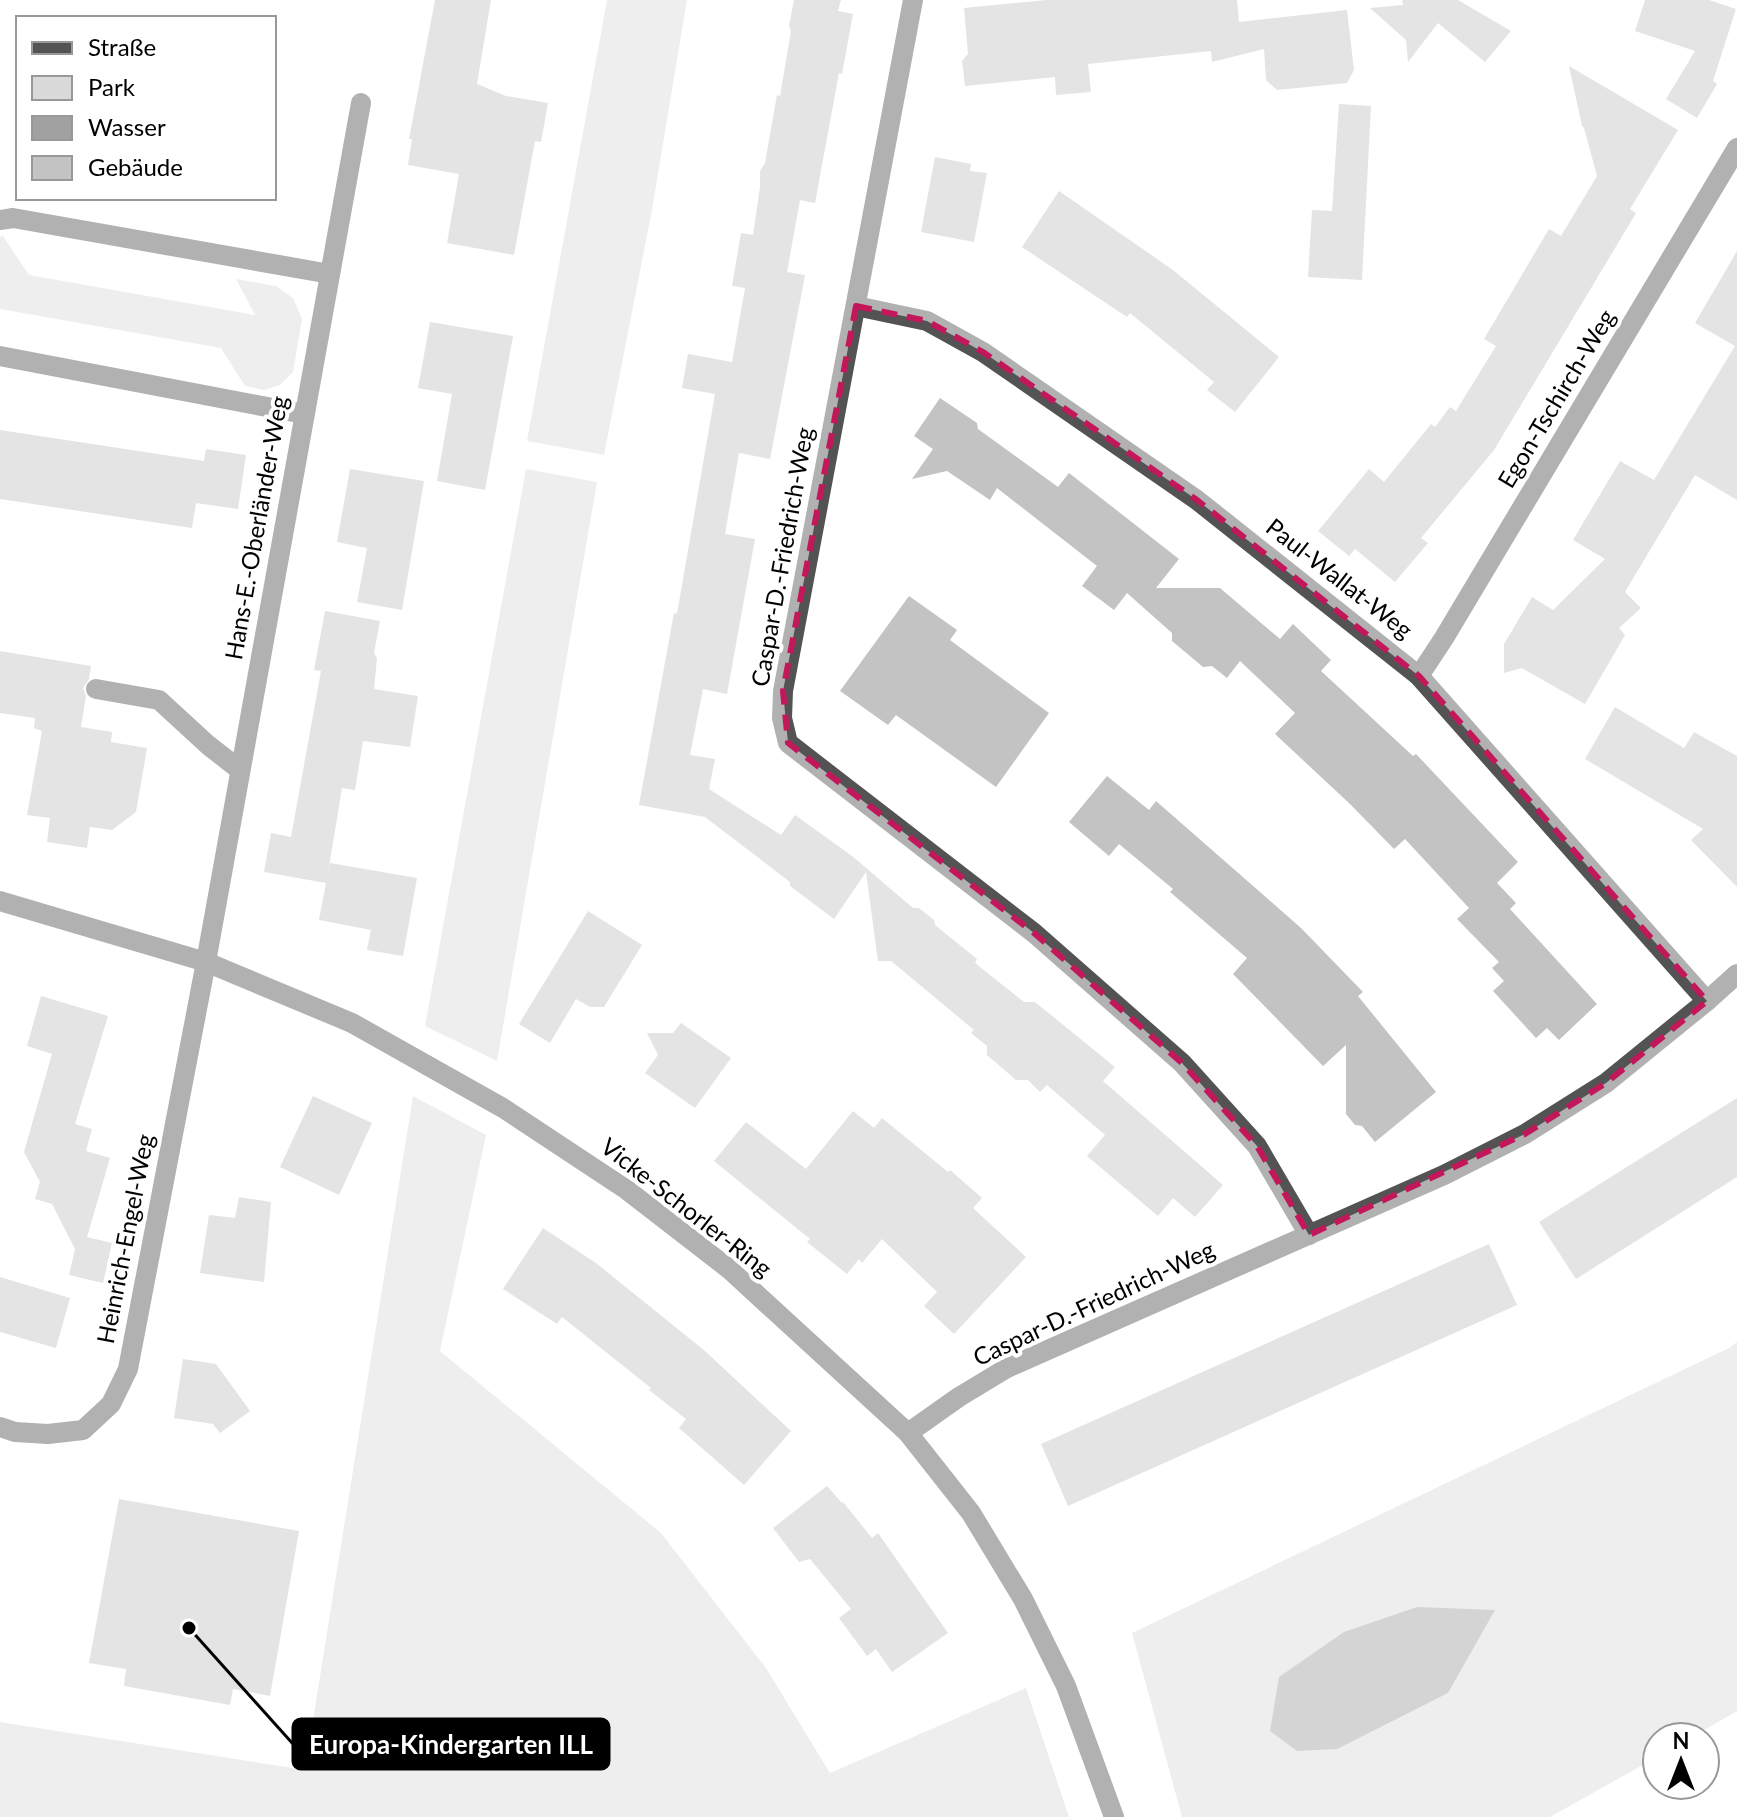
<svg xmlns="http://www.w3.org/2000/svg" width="1737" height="1817" font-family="Lato,sans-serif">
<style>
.green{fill:#dadada}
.water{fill:#a1a1a1}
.building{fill:#c3c3c3}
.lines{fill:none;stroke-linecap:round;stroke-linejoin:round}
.minor{stroke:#535353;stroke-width:20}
.marked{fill:none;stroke:#c2185b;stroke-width:6;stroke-dasharray:16 10;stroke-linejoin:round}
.labels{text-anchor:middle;stroke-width:8;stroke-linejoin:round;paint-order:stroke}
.street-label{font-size:24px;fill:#000;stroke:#fff}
.leader{fill:none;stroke:#000;stroke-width:3}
.callout-dot{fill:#000;stroke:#fff;stroke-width:3}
.callout{fill:#000;stroke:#000;stroke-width:3}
.callout-label{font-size:26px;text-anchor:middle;font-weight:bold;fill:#fff}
</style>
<rect width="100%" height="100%" fill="#fff"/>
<g class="green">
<polygon points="607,0 687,0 652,210 604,455 527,441"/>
<polygon points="3,236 29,275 255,315 236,279 276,286 293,298 302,319 293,372 280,385 264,390 245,386 221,348 0,309 0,237"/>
<polygon points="526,469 597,482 497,1061 425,1026"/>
<polygon points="413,1096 486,1135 440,1351 661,1533 766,1668 830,1773 1026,1688 1069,1817 0,1817 0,1722 305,1770"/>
<polygon points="1737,1342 1737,1711 1692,1737 1657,1737 1657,1757 1550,1817 1182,1817 1132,1633 1729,1348"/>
</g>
<polygon class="water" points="1417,1607 1495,1610 1448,1693 1337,1749 1297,1751 1270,1731 1279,1677 1344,1632"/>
<g class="building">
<polygon points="435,0 491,0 477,84 506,96 548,103 541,142 535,141 514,255 447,243 459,174 408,165 412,139 409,139"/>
<polygon points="794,0 841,0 838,11 853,14 842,74 839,73 815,203 800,200 787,272 805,275 770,459 739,453 725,534 755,539 727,694 703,689 690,755 715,759 709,789 781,835 795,815 852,856 913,908 919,908 934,920 935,925 977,959 975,963 1024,1002 1035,1002 1115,1067 1103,1081 1223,1185 1195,1217 1173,1198 1158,1216 1087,1156 1105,1135 1047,1085 1040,1092 1028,1080 1016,1080 987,1055 987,1046 971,1033 974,1030 891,961 878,961 866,872 834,919 790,886 790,882 705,817 639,805 674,613 677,614 715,394 682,388 688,354 732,362 745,288 732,286 741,233 753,235 760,187 760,171 765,163 777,95 780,96 791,31 789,26"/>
<polygon points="1047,0 1237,0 1239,22 1347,10 1354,70 1347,83 1277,90 1266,80 1264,49 1212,62 1211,51 1088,64 1091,92 1056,95 1055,77 965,86 962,61 968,54 964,8"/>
<polygon points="1402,0 1458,0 1511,31 1485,62 1438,23 1408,62 1406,40 1370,8 1403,5"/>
<polygon points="1645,0 1709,0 1736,9 1713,81 1717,84 1697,118 1666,99 1695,51 1635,31"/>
<polygon points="1569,66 1678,130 1630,209 1636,213 1494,450 1421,538 1428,543 1395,582 1355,549 1349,556 1318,531 1369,469 1384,482 1431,424 1435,427 1450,407 1456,411 1496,346 1484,339 1549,229 1561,236 1597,176 1584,128 1582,126"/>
<polygon points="1339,104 1371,106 1362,280 1308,277 1312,210 1332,211"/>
<polygon points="935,157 971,164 970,171 987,173 974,242 921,232"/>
<polygon points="1059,191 1173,270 1279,357 1235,412 1207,390 1214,382 1130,313 1127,317 1022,247"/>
<polygon points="1737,251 1737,500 1695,475 1625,592 1641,608 1619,628 1625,635 1585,704 1522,668 1504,673 1504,644 1532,597 1553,610 1605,559 1573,540 1620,461 1654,480 1735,346 1695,323"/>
<polygon points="430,322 513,336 485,490 437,481 452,394 418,388"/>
<polygon points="940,398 977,423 978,429 1058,487 1069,473 1179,559 1156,588 1220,588 1280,639 1293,624 1331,660 1321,671 1413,756 1416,754 1518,862 1497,883 1516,903 1510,909 1597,1004 1559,1040 1547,1028 1536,1038 1493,991 1504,981 1492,968 1499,962 1457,919 1469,908 1405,839 1394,849 1350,804 1275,734 1295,713 1240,661 1227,678 1212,666 1203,667 1172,641 1172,633 1127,593 1114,610 1082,586 1097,566 997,488 990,500 947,471 912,479 933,449 914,436"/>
<polygon points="0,430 204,461 206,449 246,455 238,509 196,503 192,528 0,499"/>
<polygon points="350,469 424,481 402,610 357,602 367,548 337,542"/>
<polygon points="909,596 957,630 950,640 1049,713 996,787 896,715 888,725 840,691"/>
<polygon points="325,611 380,621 374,653 377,658 374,689 418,696 410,747 363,741 355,790 342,788 327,879 330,863 417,878 403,956 367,950 371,930 319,920 326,883 264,872 271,833 291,837 321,671 314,670"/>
<polygon points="0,651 91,666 89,679 83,688 86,696 81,727 112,732 111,742 147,748 136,812 112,830 90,827 87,848 47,842 50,818 27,815 42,731 34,728 35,718 0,713"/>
<polygon points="1615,707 1684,748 1694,732 1737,756 1737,887 1691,840 1703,829 1585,759"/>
<polygon points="1107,776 1149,810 1156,801 1301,928 1363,992 1358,996 1436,1092 1375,1142 1362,1126 1355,1125 1346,1114 1346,1045 1323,1066 1233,974 1247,958 1170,892 1173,889 1119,844 1109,856 1069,822"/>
<polygon points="588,911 642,945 604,1007 590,1007 576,999 550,1043 519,1024"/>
<polygon points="41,996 108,1016 75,1124 92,1129 86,1151 110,1158 87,1237 112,1243 103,1283 69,1275 75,1249 52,1204 35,1199 40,1182 24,1152 52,1054 27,1046"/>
<polygon points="681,1023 731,1058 695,1108 645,1073 658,1055 647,1033 673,1033"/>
<polygon points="313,1096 372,1123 339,1195 280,1167"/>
<polygon points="1737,1098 1737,1177 1576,1279 1539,1222"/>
<polygon points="853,1111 874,1128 882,1118 948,1172 950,1170 982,1198 973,1208 1026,1257 954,1334 924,1306 937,1292 882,1239 862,1263 859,1259 847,1274 807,1242 810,1239 714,1161 746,1122 806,1169"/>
<polygon points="239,1197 271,1202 264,1282 200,1273 209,1215 235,1218"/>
<polygon points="543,1228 596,1263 705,1351 791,1431 744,1485 679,1428 686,1419 649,1390 651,1388 562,1317 557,1324 503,1289"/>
<polygon points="1489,1244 1517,1305 1068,1506 1041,1444"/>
<polygon points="0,1277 70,1298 56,1348 0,1332"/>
<polygon points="183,1359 216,1364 250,1411 220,1433 213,1424 174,1418"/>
<polygon points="827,1486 842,1503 843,1502 872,1538 878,1533 948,1633 892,1672 876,1649 867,1656 839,1618 851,1609 810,1559 799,1562 773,1528"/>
<polygon points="119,1499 299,1531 270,1696 233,1689 230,1705 124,1686 126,1669 89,1663"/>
</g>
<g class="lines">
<g class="minor">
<polyline points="913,0 783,691 782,718 788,743 1034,933 1182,1063 1257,1146 1309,1235"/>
<polyline points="0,220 13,218 330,274"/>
<polyline points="856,306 927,321 983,352 1197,500 1419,676 1707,1001"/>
<polyline points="0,356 304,414"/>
<polyline points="1419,676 1444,638 1737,148"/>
<polyline points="96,689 159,700 208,745 240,770"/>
<polyline points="0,901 206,962 352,1023 503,1108 627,1190 729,1269 908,1433 971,1513 1023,1599 1066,1686 1114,1817"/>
<polyline points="0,1427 15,1432 48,1434 83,1430 111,1404 128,1369 206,962 361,103"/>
<polyline points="908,1433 959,1397 1007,1368 1444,1175 1525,1134 1606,1083 1707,1001 1737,974"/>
</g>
</g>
<path d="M0 0H1737V1817H0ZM 856,306 L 927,321 L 983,352 L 1197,500 L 1419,676 L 1707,1001 L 1606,1083 L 1525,1134 L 1309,1235 L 1257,1146 L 1182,1063 L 1034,933 L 788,743 L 783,691 Z" fill="#fff" fill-opacity=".55" fill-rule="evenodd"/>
<path class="marked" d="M 856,306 L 927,321 L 983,352 L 1197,500 L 1419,676 L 1707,1001 L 1606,1083 L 1525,1134 L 1309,1235 L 1257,1146 L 1182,1063 L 1034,933 L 788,743 L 783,691 Z"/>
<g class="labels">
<g class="street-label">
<text transform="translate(1557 399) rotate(-59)" y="8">Egon-Tschirch-Weg</text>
<text transform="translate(257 528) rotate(-80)" y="8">Hans-E.-Oberländer-Weg</text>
<text transform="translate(783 557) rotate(-80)" y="8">Caspar-D.-Friedrich-Weg</text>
<text transform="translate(1339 579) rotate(38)" y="8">Paul-Wallat-Weg</text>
<text transform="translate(686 1208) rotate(38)" y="8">Vicke-Schorler-Ring</text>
<text transform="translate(126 1239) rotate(-79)" y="8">Heinrich-Engel-Weg</text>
<text transform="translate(1094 1304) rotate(-25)" y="8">Caspar-D.-Friedrich-Weg</text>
</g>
</g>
<path class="leader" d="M189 1628L293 1744"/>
<circle class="callout-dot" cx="189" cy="1628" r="8"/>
<rect class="callout" x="293" y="1719" width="316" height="50" rx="8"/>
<g class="callout-label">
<text x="451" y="1754">Europa-Kindergarten ILL</text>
</g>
<rect x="16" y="16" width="260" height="184" fill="#ffffff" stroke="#999999" stroke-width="2"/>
<rect x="32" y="42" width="40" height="12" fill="#535353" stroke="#999999" stroke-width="2"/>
<text x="88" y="56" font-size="24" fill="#000000">Straße</text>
<rect x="32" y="76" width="40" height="24" fill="#dadada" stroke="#999999" stroke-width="2"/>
<text x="88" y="96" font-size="24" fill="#000000">Park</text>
<rect x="32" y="116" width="40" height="24" fill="#a1a1a1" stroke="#999999" stroke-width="2"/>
<text x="88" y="136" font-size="24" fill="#000000">Wasser</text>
<rect x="32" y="156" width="40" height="24" fill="#c3c3c3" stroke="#999999" stroke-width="2"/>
<text x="88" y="176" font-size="24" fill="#000000">Gebäude</text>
<g transform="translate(1681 1761)"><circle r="38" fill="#ffffff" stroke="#999999" stroke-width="2"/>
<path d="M0-6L14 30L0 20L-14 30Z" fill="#000000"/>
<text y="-12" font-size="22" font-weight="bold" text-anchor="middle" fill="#000000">N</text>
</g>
</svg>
